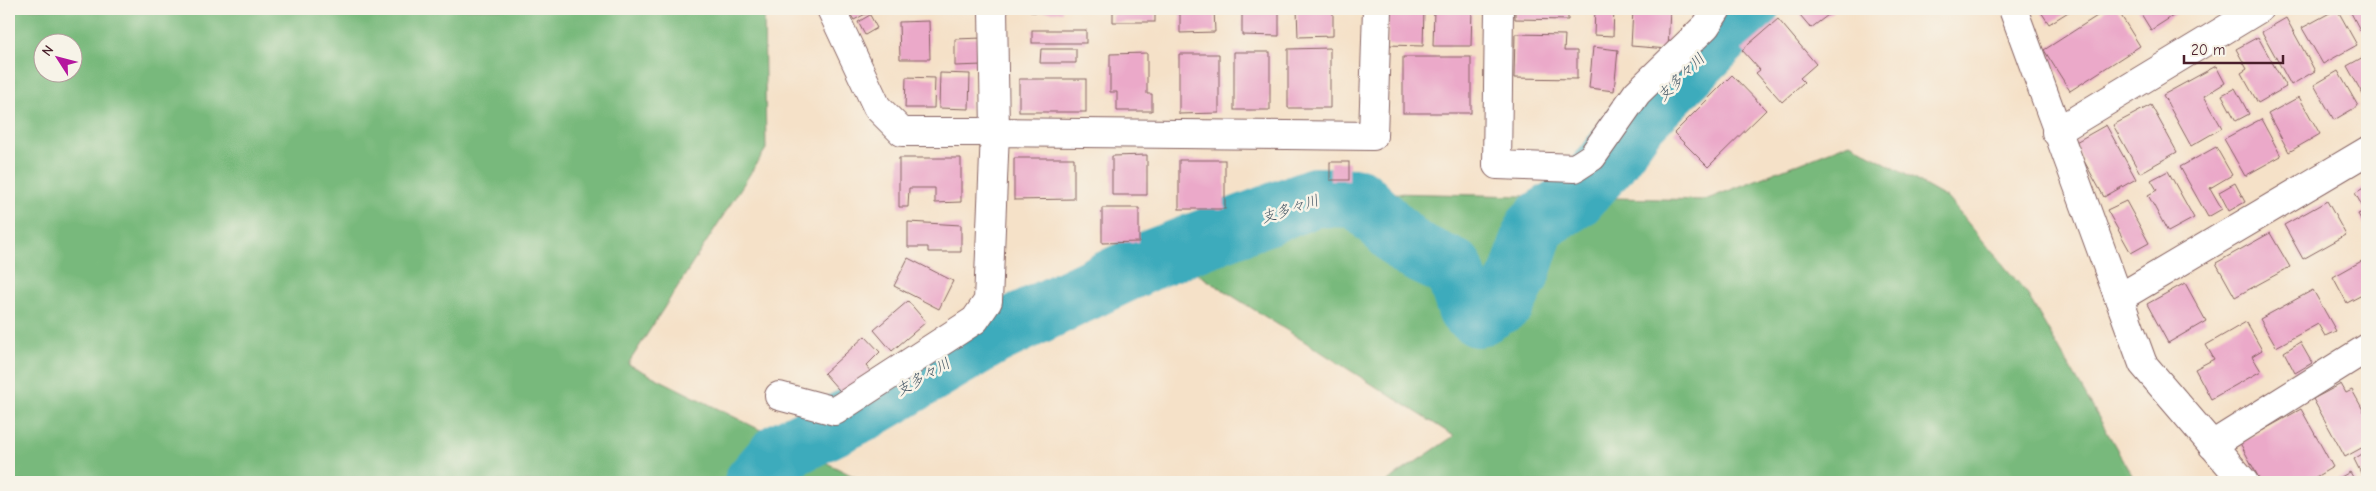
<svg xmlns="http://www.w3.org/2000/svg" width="2376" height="491" font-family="'Comic Neue','Klee One',sans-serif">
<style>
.forest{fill:#78b97c;stroke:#616c54;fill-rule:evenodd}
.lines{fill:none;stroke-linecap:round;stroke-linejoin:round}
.river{stroke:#3eabbc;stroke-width:60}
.building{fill:#eba9c9}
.minor-casing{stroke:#866362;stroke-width:30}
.minor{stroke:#fff;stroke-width:28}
.labels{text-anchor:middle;stroke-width:5;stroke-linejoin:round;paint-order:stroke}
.water-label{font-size:15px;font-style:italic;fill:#455765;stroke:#f7f3e8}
</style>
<rect width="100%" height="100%" fill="#f7f3e8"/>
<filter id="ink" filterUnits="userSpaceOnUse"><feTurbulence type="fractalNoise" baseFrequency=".02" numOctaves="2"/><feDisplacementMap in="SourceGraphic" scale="10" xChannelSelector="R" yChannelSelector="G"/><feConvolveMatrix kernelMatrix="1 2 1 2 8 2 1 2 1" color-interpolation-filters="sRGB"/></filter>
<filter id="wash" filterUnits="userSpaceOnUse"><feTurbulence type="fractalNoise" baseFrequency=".0096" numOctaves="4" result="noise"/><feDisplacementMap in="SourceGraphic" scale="20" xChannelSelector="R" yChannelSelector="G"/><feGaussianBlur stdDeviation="1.12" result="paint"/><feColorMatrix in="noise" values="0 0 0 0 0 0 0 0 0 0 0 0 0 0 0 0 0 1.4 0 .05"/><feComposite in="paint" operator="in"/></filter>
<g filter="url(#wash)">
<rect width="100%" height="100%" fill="#f5e1c8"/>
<g class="forest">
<path d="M 9,9 L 764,9 L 766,149 L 628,364 L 865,482 L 9,482 ZM 42,42 L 72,42 L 72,72 L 42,72 Z"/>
<polygon points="1850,143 1947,198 2026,292 2136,482 1386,482 1454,436 1174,259 1389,193 1705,200"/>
</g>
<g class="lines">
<polyline class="river" points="754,482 779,453 868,409 994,335 1155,258 1315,197 1358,198 1411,249 1454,269 1467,309 1478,317 1506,301 1519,276 1535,227 1543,219 1575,199 1606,164 1636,122 1749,9"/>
</g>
<g id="blocks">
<g class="building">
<polygon points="847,9 875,9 854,20"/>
<rect x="1031" y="9" width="31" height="3"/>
<rect x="1113" y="9" width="42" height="13"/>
<polygon points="1180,9 1214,9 1215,32 1180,33"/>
<polygon points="1242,9 1279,9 1279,36 1242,35"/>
<polygon points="1297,9 1333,9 1333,36 1298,37"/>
<polygon points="1388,9 1424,9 1423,46 1388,45"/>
<polygon points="1434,9 1472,9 1471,46 1433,46"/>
<polygon points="1515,9 1568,9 1568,20 1515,19"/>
<polygon points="1595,9 1614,9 1613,36 1594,35"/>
<polygon points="1633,9 1670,9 1668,49 1631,46"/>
<polygon points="1795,9 1836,9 1811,28"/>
<polygon points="2039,9 2073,9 2049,24"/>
<polygon points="2108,9 2117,9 2140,46 2070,91 2044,50"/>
<polygon points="2138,9 2184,9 2151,30"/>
<polygon points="2337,9 2357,45 2323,64 2302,28"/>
<polygon points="2349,9 2367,9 2367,26 2360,30"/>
<polygon points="870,15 877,28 865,35 858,22"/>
<polygon points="2286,18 2315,71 2291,85 2262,32"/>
<polygon points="1778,19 1816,64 1800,78 1804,82 1782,102 1756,73 1760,70 1742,50"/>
<polygon points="929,21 930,59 900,59 899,22"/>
<rect x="1032" y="30" width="54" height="13"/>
<polygon points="1515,34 1565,35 1564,51 1577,51 1577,79 1514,78"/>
<polygon points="2258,37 2286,87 2258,103 2241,73 2247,69 2236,49"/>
<polygon points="983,38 983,65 955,66 955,39"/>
<polygon points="1593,47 1618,50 1614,91 1589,88"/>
<polygon points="1330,48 1330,108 1288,108 1288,49"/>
<polygon points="1041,49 1076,49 1076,63 1040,63"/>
<rect x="1234" y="52" width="36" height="58"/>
<polygon points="1147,53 1147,94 1152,94 1152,111 1117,111 1117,92 1110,92 1110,54"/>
<polygon points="1179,54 1219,54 1219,113 1179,114"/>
<polygon points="2367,55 2367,102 2347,66"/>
<rect x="1403" y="57" width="68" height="56"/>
<polygon points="2216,66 2225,83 2204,96 2222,128 2191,146 2163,95"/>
<polygon points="2338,71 2358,106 2334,120 2314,85"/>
<polygon points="940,73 970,74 969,109 939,108"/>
<polygon points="1732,75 1766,110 1708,167 1674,133"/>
<polygon points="906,77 935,78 934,108 905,108"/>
<rect x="1019" y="79" width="67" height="33"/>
<polygon points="2235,88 2249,114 2236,121 2222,95"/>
<polygon points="2299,97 2320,134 2289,152 2268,114"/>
<polygon points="2151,105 2177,152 2140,173 2113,125"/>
<polygon points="2261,119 2281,156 2245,176 2224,139"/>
<polygon points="2106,125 2136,179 2104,197 2074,143"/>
<polygon points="2216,147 2232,175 2210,188 2222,209 2208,217 2180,167"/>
<polygon points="1147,155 1147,195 1112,195 1112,156"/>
<polygon points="899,158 961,158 961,202 935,203 935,188 909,188 908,207 899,207"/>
<polygon points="1014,158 1074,158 1074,199 1014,200"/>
<rect x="1179" y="160" width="46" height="49"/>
<rect x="1330" y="162" width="19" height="18"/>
<polygon points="2168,171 2194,218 2168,232 2148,195 2157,190 2151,180"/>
<polygon points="2235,183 2245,202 2229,211 2219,192"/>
<polygon points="2367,186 2367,230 2358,214 2365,211 2355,193"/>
<polygon points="2126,201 2149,243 2131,253 2107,210"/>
<polygon points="2327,201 2346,235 2303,259 2284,225"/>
<polygon points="1102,208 1139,208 1139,242 1102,243"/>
<polygon points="908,222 961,225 961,252 928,252 928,247 908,247"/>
<polygon points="2270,233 2290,267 2235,297 2216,263"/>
<polygon points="908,258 953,281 939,309 894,286"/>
<polygon points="2367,258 2367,304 2362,295 2347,303 2333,277"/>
<polygon points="2185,283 2206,321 2168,343 2147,304"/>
<polygon points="2313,290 2336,331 2325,336 2318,324 2276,347 2260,319"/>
<polygon points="908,301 926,322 892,351 874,330"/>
<polygon points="2246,322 2262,350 2252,356 2261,371 2211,399 2195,369 2214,359 2206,345"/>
<polygon points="865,336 880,352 866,366 872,373 845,397 824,373"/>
<polygon points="2300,342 2312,363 2295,373 2284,352"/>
<polygon points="2341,384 2346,393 2352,390 2367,417 2367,445 2345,457 2313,399"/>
<polygon points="2301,409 2333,467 2307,482 2261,482 2240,443"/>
<polygon points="2367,451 2367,469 2361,473 2354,459"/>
<polygon points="2350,472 2356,482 2332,482"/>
</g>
</g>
</g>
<g filter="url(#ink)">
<use href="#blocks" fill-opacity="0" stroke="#866362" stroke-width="1"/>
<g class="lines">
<defs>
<g id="minor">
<polyline points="831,9 877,107 902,132 995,132 993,9"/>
<polyline points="1499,9 1497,165 1575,168 1592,157 1637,93 1706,26 1717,9"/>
<polyline points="2013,9 2143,364 2244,482"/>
<polyline points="2056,132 2259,9"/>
<polyline points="2119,298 2367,151"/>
<polyline points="779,396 835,411 975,320 988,301 995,132 1373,136 1377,9"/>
<polyline points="2212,445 2367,348"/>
</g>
</defs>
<use href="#minor" class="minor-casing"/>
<use href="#minor" class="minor"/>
</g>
</g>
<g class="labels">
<g class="water-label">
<text transform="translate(1681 77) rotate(-45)" y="5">支多々川</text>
<text transform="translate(1290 209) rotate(-18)" y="5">支多々川</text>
<text transform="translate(923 377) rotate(-30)" y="5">支多々川</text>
</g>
</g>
<rect width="2376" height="491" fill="none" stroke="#f7f3e8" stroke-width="30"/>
<g transform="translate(58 58) rotate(306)"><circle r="24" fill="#f7f3e8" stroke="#b29e9c"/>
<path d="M0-4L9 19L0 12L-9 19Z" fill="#b5179e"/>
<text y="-8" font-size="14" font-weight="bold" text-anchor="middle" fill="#4a1f2b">N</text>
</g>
<path d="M2184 55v8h99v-8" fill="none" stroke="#4a1f2b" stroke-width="2.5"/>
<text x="2191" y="55" font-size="15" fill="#4a1f2b" stroke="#f7f3e8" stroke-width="4" paint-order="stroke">20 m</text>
</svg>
